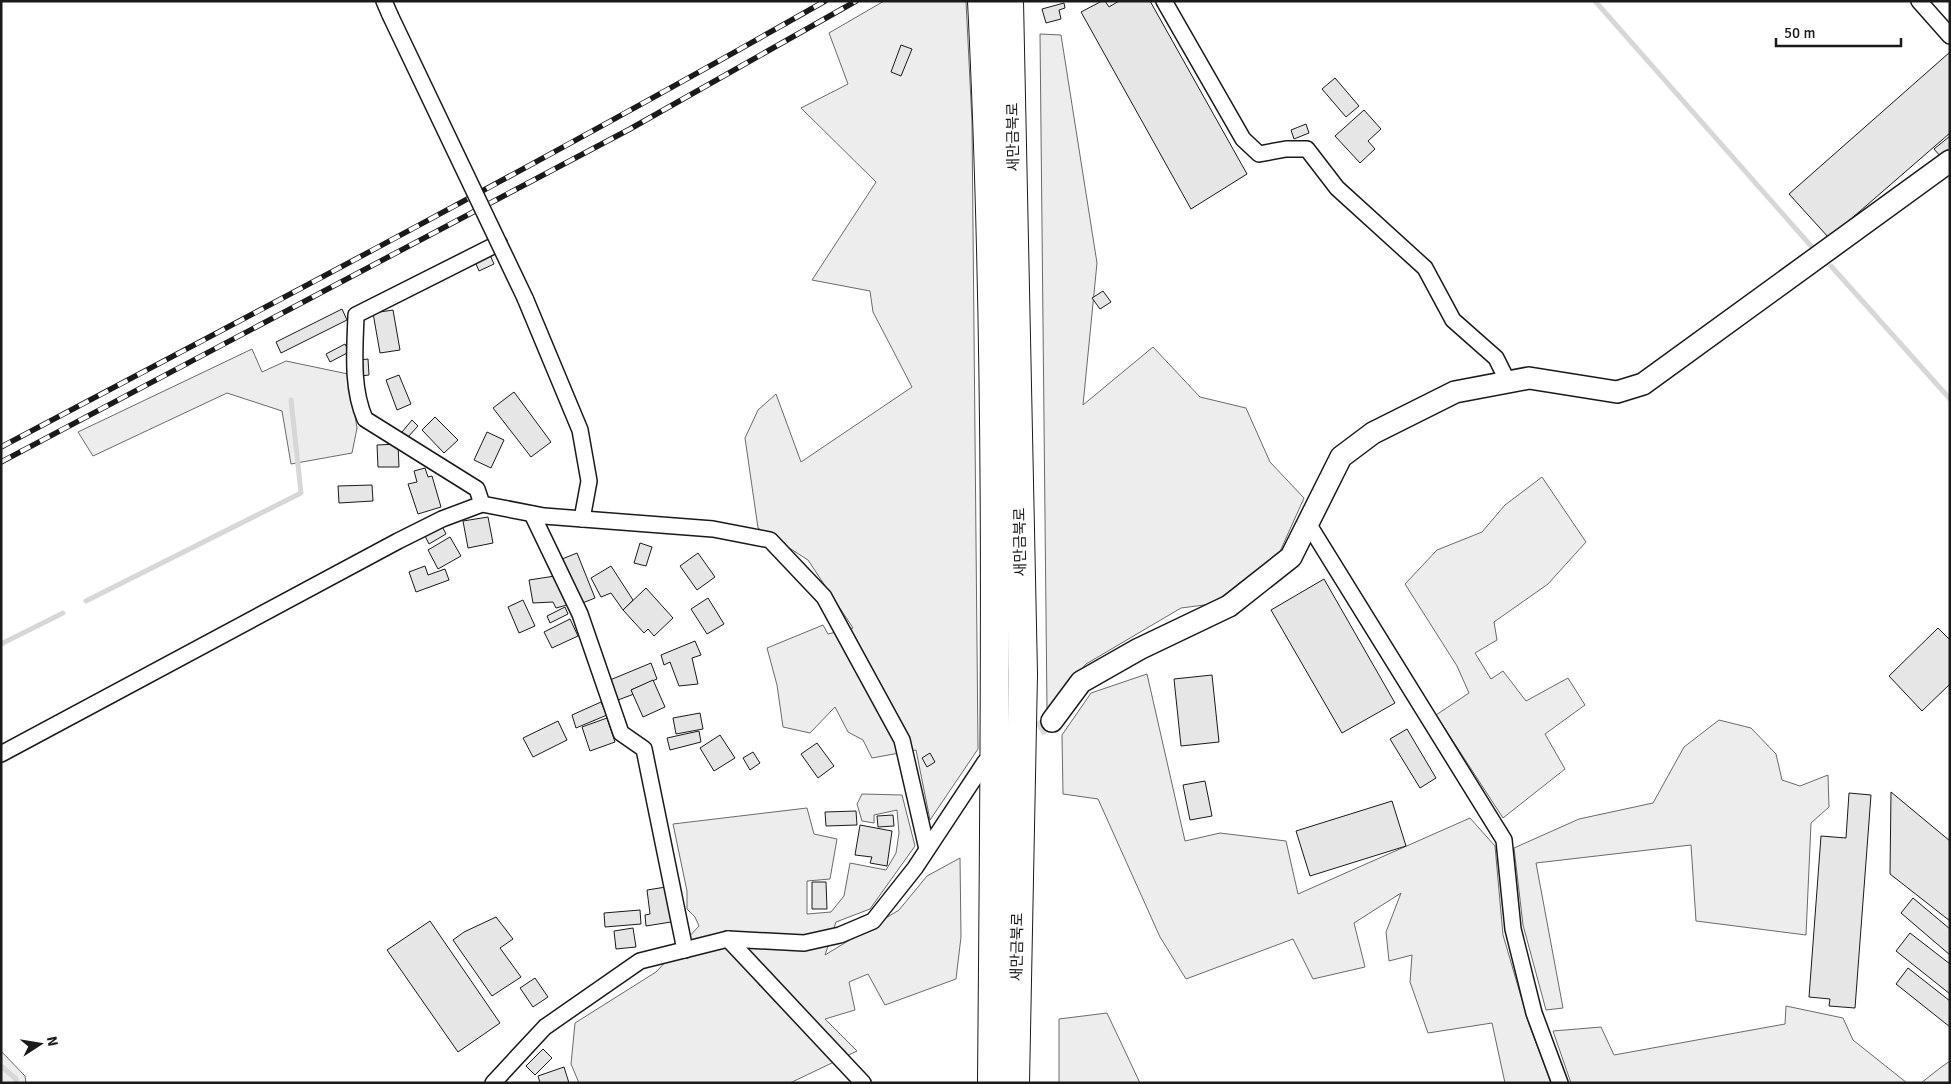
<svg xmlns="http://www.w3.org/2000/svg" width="1951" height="1084" font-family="Signika,'Noto Sans KR',sans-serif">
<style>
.built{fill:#ededed;stroke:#6a6a6a}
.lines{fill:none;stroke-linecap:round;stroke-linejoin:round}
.stream{stroke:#d7d7d7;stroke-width:5}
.building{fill:#e6e6e6;stroke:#1a1a1a}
.street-tunnel{stroke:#ddd;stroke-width:15;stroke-dasharray:15 8;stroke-linecap:butt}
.street-casing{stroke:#1a1a1a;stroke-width:18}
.secondary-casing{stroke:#1a1a1a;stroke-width:24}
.highway-casing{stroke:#1a1a1a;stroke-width:30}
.street{stroke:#fff;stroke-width:15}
.secondary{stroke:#fff;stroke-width:21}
.highway{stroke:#fff;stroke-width:28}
.rail-casing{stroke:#1a1a1a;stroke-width:5.5}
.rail{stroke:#fff;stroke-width:4;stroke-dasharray:11;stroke-linecap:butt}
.street-bridge-casing{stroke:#1a1a1a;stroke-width:18;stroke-linecap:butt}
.street-bridge{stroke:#fff;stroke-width:15}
.labels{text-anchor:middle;stroke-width:4;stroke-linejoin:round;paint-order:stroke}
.street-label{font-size:15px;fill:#1a1a1a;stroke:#fff}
</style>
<rect width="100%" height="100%" fill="#fff"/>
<g class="built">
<polygon points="884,1 966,1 972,122 978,749 930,820 916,750 872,758 863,740 848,732 835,707 810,733 783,727 777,685 767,648 823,625 828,634 853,628 808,560 758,528 745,438 758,410 776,394 801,462 912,387 873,312 870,291 812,280 876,182 801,108 848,84 829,33"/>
<polygon points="1040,34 1061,35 1097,263 1083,405 1153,347 1200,397 1246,408 1270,462 1304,498 1278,556 1212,604 1181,608 1086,664 1047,709"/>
<polygon points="252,349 262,372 286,361 348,374 357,428 352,453 291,464 282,411 227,393 93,456 78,432"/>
<polygon points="1542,477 1586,542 1548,584 1494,622 1497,640 1475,653 1491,679 1503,671 1526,701 1568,678 1585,705 1545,734 1565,769 1503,818 1436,715 1469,693 1457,666 1405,584 1437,550 1482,532 1505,505"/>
<polygon points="1147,674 1185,841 1220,833 1286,841 1298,894 1470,818 1495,846 1503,935 1529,1024 1551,1083 1505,1083 1492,1023 1428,1033 1410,982 1412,955 1389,961 1386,932 1401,893 1354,923 1365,967 1313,979 1293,939 1186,979 1160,937 1098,799 1063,794 1062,735 1091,693"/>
<polygon points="1719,720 1751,728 1776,754 1782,780 1800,786 1828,775 1829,807 1811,823 1806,935 1696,921 1691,845 1536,863 1563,1008 1546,1010 1523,925 1514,848 1579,819 1653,803 1684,747"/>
<polygon points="862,794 902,795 915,846 870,909 836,922 825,955 899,910 927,876 960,858 961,937 956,979 885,1005 868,974 849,982 855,1010 825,1019 857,1051 790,1083 579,1083 571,1064 575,1023 656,972 699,926 695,917 687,909 687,891 673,824 807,808 814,834 837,839 830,879 807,881 807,914 831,912 844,896 850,863 886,870 896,853 899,833 897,810 874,815 874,823 862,821 857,804"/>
<polygon points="1786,1006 1843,1018 1853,1040 1907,1083 1571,1083 1553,1031 1601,1027 1614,1055 1785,1024"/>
<polygon points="1107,1013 1140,1083 1059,1083 1059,1019"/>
<polygon points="1,1051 25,1076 26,1083 1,1083"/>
<polygon points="1950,1061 1950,1083 1921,1083 1940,1068"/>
</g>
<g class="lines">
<g class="stream">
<polyline points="1595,1 1811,246"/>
<polyline points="1831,266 1950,399"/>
<polyline points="86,601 301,493 291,400"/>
<polyline points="1,644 63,613"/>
<polyline points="1,1066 16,1079 16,1083"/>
</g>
</g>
<g class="building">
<polygon points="1102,1 1105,1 1109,7 1119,1 1150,1 1247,174 1191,209 1081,12"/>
<polygon points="1064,3 1065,8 1059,10 1061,19 1046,23 1042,9"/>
<polygon points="901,45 912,49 901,76 891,72"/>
<polygon points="1950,52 1950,133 1829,238 1789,194"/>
<polygon points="1335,78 1359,106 1346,117 1322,89"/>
<polygon points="1364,110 1381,129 1368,141 1375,149 1360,163 1335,136"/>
<polygon points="1306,124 1309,133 1294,139 1291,130"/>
<polygon points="1950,136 1950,150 1941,157 1934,149"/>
<polygon points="489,253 494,264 479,271 474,259"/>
<polygon points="1103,291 1111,302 1100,309 1092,298"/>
<polygon points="342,309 347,320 281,353 276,342"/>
<polygon points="393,310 400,350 380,353 373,313"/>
<polygon points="345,344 349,352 330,362 326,354"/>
<polygon points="368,359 369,375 361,376 359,360"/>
<polygon points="399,375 411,404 397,410 386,380"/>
<polygon points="514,392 551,442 531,457 493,408"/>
<polygon points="435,417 458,440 444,453 422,430"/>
<polygon points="412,420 418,426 407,438 402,432"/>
<polygon points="487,432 504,440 491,468 474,460"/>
<polygon points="398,444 399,467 378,467 377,445"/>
<polygon points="425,468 428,477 432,476 441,507 418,514 408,484 417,482 414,471"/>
<polygon points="372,485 373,501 339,503 338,486"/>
<polygon points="488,517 493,543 468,548 463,521"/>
<polygon points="442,526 446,534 429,544 425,536"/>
<polygon points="450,537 461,556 438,569 428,550"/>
<polygon points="640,543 652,547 646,566 634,563"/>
<polygon points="577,553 595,598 580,604 562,559"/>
<polygon points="698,553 715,577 697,590 680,566"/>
<polygon points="425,566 428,575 445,569 449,580 416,592 409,572"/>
<polygon points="611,566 633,600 623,610 611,593 601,597 591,578"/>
<polygon points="555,576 567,605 556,608 553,602 533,603 529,580"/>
<polygon points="1324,579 1395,703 1342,733 1271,610"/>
<polygon points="646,588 673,618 654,636 648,629 644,633 623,610"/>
<polygon points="708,598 724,624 707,634 691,609"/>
<polygon points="523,600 535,626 519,633 508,607"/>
<polygon points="565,607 568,614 550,623 547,616"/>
<polygon points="570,619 578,636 552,648 544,632"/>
<polygon points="1938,628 1950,640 1950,684 1922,711 1889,676"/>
<polygon points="695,641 701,655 692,658 698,684 679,686 670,662 664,665 661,655"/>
<polygon points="651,663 657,679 631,690 634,694 618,700 610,680"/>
<polygon points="1212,675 1219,742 1181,746 1174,679"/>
<polygon points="653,680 665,707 643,717 631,690"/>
<polygon points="601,702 607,715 576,728 572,715"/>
<polygon points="700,713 703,729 676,734 673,718"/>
<polygon points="607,718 615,742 590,751 582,727"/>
<polygon points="558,721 567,740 533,757 523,738"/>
<polygon points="1407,729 1436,778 1420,788 1390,739"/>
<polygon points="699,731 701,742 670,750 667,738"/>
<polygon points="720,735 735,758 714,771 700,748"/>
<polygon points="817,743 834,766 818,778 801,754"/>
<polygon points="753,752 760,763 750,770 743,758"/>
<polygon points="930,753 935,762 927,767 922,758"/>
<polygon points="1205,781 1212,816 1190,820 1183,785"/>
<polygon points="1891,792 1950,841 1950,921 1890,874"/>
<polygon points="1849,793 1871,795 1855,1008 1829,1006 1830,999 1809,997 1821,836 1846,838"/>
<polygon points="1392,801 1406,846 1310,876 1296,831"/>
<polygon points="856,811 857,825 826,826 825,812"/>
<polygon points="893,815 894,826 878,827 877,816"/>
<polygon points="860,825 892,831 887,866 870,863 872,857 855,855"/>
<polygon points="812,882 826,882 827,909 812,909"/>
<polygon points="666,887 671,922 646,926 645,915 650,914 647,890"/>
<polygon points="1913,898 1950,929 1950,955 1901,913"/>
<polygon points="640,910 641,924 605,927 604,913"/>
<polygon points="496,917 513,939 500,948 521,977 492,996 453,940 464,932"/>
<polygon points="430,921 500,1023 458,1052 387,950"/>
<polygon points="633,928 636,947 616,949 614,931"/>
<polygon points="1910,933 1950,964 1950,994 1896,951"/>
<polygon points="1908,968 1950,1001 1950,1027 1896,984"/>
<polygon points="535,978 548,997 533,1007 520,988"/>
<polygon points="543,1049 552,1058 535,1075 526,1066"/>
<polygon points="564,1067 569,1083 540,1083 538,1076"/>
</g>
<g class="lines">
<polyline class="street-tunnel" points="1019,741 1052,721"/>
<defs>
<g id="street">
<polyline points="384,1 390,15"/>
<polyline points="1164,1 1243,139 1259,154 1286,149 1307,149 1337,188 1425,268 1453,320 1496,358 1508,382"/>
<polyline points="1919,1 1950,36"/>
<polyline points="525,298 580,430 589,481 582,519"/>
<path d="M 482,504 L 477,489 L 365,419 C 351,387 355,349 356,315 L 499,243"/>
<polyline points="532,514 580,614 621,733 644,749 685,950"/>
<polyline points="1309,525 1504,840 1513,929 1534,1013 1560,1083"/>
<polyline points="1,754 398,541 442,519 482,504 544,516 713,529 770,540 824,597 902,740 927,849"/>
<polyline points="728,939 863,1083"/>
<polyline points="493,1083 545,1027 640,961 728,939 804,943 840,935 873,921 915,868 985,762"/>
</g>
<polyline id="secondary" points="1052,721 1081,682 1139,649 1229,606 1291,557 1341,457 1373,433 1455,392 1529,378 1617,392 1643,384 1950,161"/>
<g id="highway">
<path d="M 982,1 C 1000,361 995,722 992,1083"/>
<polyline points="1009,1 1023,674 1015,1083"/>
</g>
</defs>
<use href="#street" class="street-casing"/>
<use href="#secondary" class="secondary-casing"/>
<use href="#highway" class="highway-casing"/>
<use href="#street" class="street"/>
<use href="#secondary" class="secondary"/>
<use href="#highway" class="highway"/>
<defs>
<g id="rail">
<path d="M 1,447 C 278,301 553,156 825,1"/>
<polyline points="1,462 630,129 856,1"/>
</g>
</defs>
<use href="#rail" class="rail-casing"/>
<use href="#rail" class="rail"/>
<defs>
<polyline id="street-bridge" points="390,15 525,298"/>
</defs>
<use href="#street-bridge" class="street-bridge-casing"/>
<use href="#street-bridge" class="street-bridge"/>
</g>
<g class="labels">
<g class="street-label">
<text transform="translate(1013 137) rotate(-91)" y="5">새만금북로</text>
<text transform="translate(1020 542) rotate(-91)" y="5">새만금북로</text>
<text transform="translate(1017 947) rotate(-89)" y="5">새만금북로</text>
</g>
</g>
<rect width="1951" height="1084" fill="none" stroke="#1a1a1a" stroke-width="5"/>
<g transform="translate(40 1044) rotate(78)" stroke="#ffffff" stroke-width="4" paint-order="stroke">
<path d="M0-4L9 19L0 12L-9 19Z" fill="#1a1a1a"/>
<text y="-8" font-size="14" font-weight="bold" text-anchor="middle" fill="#1a1a1a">N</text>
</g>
<path d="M1776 38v8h125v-8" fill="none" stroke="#1a1a1a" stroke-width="2.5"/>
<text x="1784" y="38" font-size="15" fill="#1a1a1a" stroke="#ffffff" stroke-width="4" paint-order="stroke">50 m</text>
</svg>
